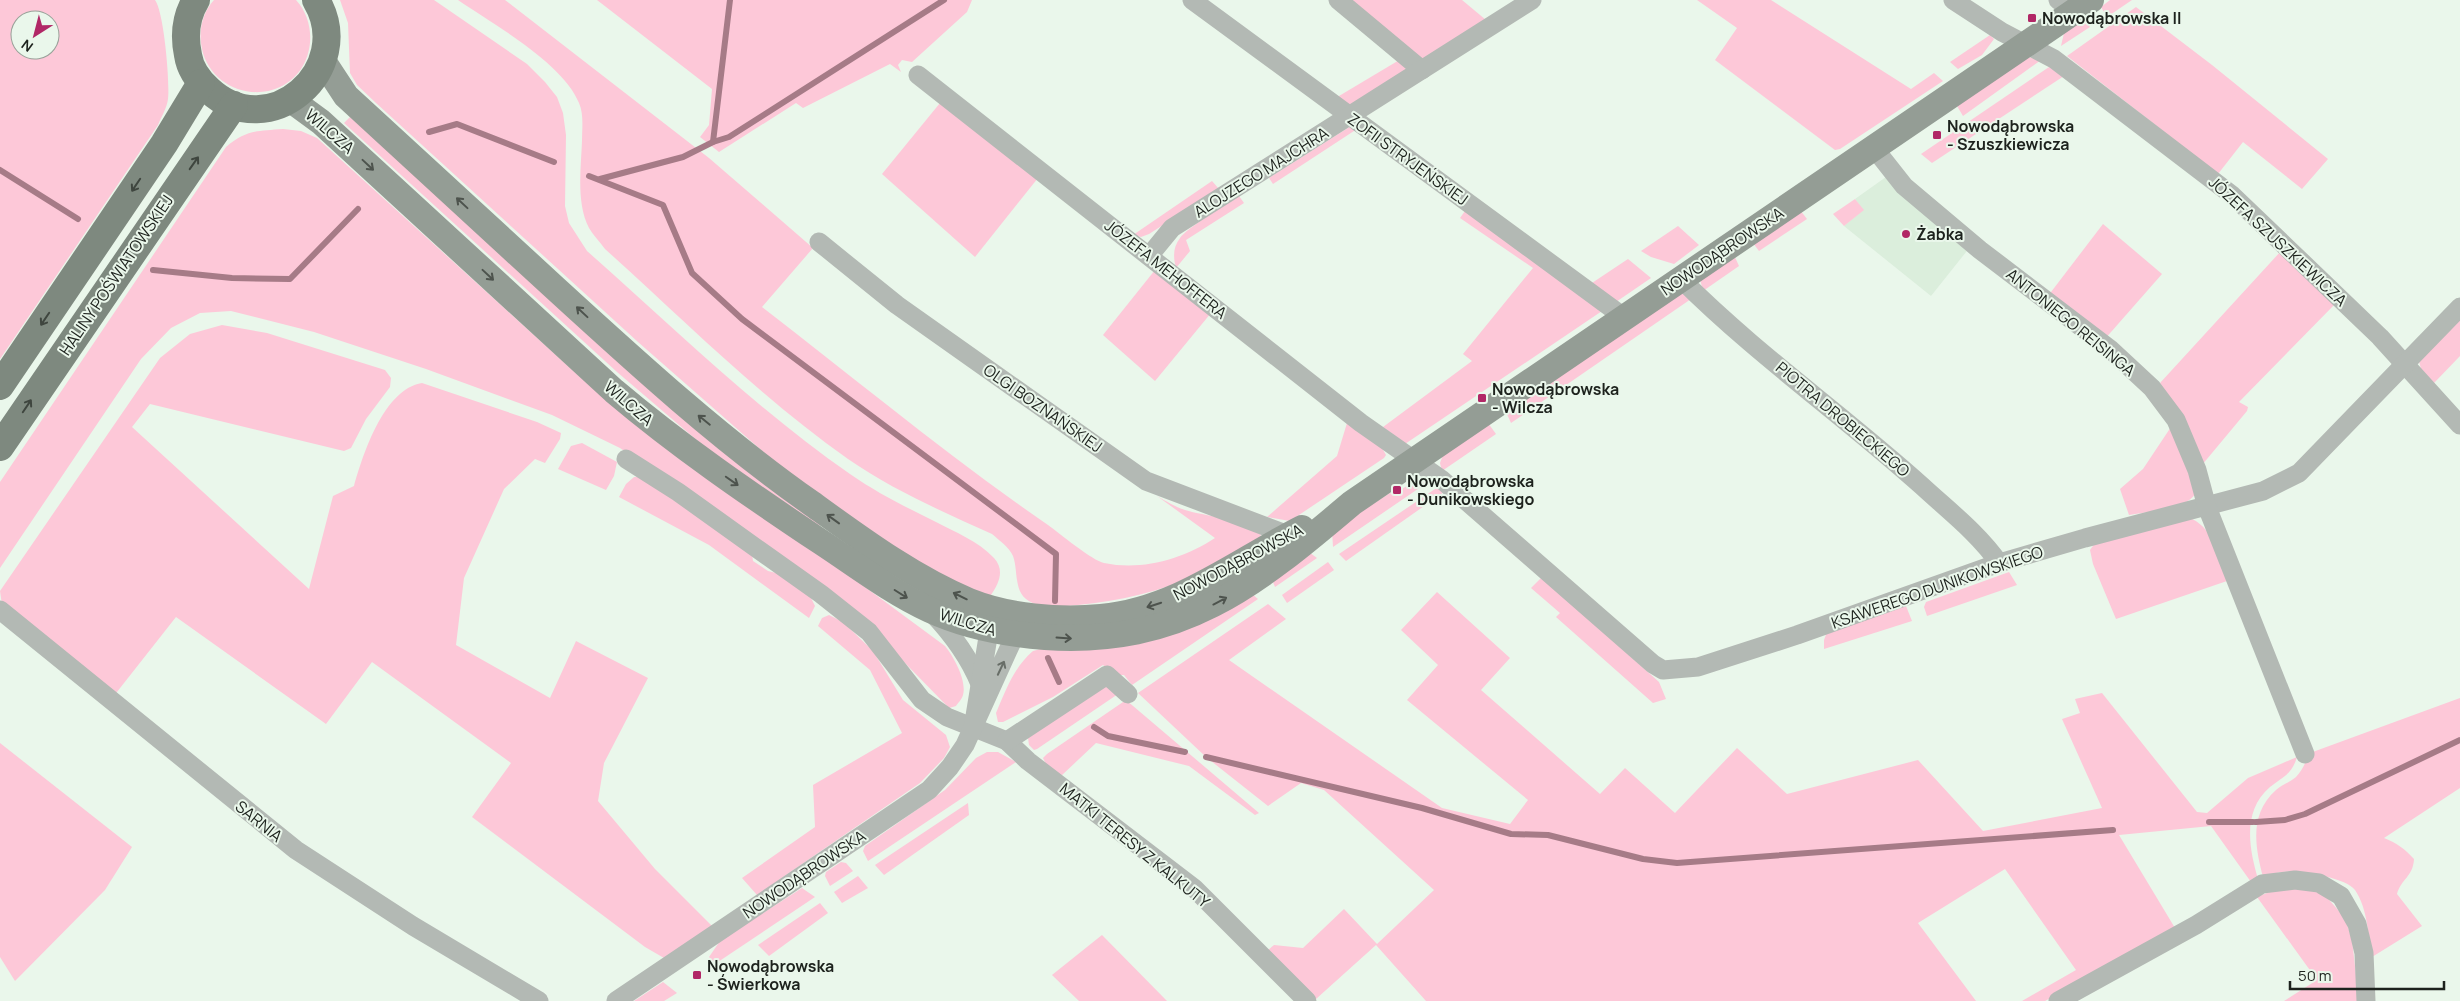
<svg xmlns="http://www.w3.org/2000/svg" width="2460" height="1001" font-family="Manrope,sans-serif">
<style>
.built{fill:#dbeedc}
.green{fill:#fdc8d8;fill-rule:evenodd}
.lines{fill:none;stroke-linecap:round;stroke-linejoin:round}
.stream{stroke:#a67b87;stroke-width:6}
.street{stroke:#b3b9b4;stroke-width:19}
.secondary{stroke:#949d95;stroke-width:26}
.primary{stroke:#7e897f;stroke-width:28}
.oneway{stroke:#3f463f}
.oneway2{stroke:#4d534d}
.oneway3{stroke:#686e68}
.poi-dot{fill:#b12766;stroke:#eaf7eb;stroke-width:2}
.labels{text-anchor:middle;stroke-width:4;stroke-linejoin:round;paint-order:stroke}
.poi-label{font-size:16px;font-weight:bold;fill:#1d221d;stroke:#eaf7eb;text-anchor:start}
.street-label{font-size:16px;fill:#1d221d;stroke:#eaf7eb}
</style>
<rect width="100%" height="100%" fill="#eaf7eb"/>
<polygon class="built" points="1886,177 1970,247 1931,296 1844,226 1863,210 1855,199"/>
<g class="green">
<path d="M 0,0 L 155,0 C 164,12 170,83 168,99 C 167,108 161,117 158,125 L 0,359 ZM 20,20 L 50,20 L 50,50 L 20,50 Z"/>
<path d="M 214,0 L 296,0 C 320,26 313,72 280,87 C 248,102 209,83 202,49 C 198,32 202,13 214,0 Z"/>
<path d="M 340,0 L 434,0 L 527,64 L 545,82 L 557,97 L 563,113 L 566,135 L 565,206 L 569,223 L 587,251 C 673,327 756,409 850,474 C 877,493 906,507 936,522 C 955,532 978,541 994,558 C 1005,570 999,583 991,595 L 986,597 L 915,563 L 784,470 L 638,342 L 376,103 L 357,85 L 350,73 L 348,23 Z"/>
<path d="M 458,0 L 505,0 L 709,158 L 813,248 L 762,307 C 857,380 949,457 1048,525 C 1059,533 1093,561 1104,563 C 1142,571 1183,559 1215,538 L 1157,496 C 1166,501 1175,507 1185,510 C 1203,516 1252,520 1261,535 L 1258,540 C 1238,551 1219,564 1198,574 C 1160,592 1119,601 1078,605 C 1062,607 1038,609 1026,599 C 1014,590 1018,569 1013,556 C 1009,547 1000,541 992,534 C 943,512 893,490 848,459 C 761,398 684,320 605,249 C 600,242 593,235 589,228 C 576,203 581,168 582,141 C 582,129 584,114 579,103 C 563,63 493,24 458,0 Z"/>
<polygon points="597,0 972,0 967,12 912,62 902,60 898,65 901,72 890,64 803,108 796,103 719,152 700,137 709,125 712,89"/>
<polygon points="1348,0 1462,0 1486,20 1421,61"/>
<polygon points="1697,0 1771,0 1911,89 1934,73 1943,81 1840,149 1835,150 1715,60 1737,28"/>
<polygon points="2110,0 2132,0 2107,17 2101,7"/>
<polygon points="2136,7 2212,65 2328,159 2302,189 2243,142 2218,174 2067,56"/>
<polygon points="2083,18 2090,27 2061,46 2064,33"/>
<polygon points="1990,35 1994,39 1982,55 1958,69 1950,62"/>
<polygon points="2027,57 2041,60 1963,116 1957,106"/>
<polygon points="1401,59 1407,69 1351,105 1334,99"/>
<polygon points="2052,65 2064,76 1932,163 1921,154"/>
<polygon points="940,103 1038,178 975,257 882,174"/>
<polygon points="350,117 822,522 817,529 699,442 617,372 344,123"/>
<polygon points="1351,126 1357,129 1273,184 1269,178"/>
<path d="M 283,129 L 301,131 L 317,138 L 579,376 L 945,646 C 954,657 967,681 963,695 C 962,699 958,703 956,706 L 949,708 L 904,662 L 736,527 L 620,448 L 552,415 L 426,369 L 314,332 L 231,311 L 200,313 L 171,328 L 141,359 L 0,568 L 0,482 L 226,147 C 246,130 257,131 283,129 Z"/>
<polygon points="1212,181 1219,189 1149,234 1141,237 1133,235"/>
<path d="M 1239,196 L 1244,203 L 1186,240 L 1190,251 L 1176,268 C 1173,257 1173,247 1180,238 C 1188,227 1226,205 1239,196 Z"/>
<polygon points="1855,199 1864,210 1844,226 1833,214"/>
<polygon points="1467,208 1602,311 1405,444 1383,427 1472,361 1463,354 1533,268 1460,218"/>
<polygon points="1800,210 1807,219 1759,251 1753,243"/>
<polygon points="2103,224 2162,274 2104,340 2048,296"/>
<polygon points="1678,226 1699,245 1674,264 1651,257 1641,251"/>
<polygon points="2281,251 2335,304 2239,402 2248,407 2247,411 2202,465 2160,383"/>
<polygon points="1734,255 1739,266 1703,291 1700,279"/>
<polygon points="1628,259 1651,278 1613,304 1589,285"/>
<polygon points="1155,270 1211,313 1155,381 1103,335"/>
<polygon points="1681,292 1691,299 1511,423 1506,412"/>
<polygon points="2460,319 2460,356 2434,383 2421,369 2419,361"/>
<path d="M 222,325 L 267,333 L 385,370 L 391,378 L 390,387 L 366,419 L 351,448 L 344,451 L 150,404 L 132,427 L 309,589 L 333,496 L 354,486 C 363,454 384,389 422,383 L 537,422 L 561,433 L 560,439 L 545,463 L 535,459 L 504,489 L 464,578 L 456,645 L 550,698 L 576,641 L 648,678 L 604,763 L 598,801 L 655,869 L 712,926 L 664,958 L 645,947 L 472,817 L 511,763 L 372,662 L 326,724 L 176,617 L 113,697 L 2,605 L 0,591 L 160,358 L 190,334 Z"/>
<polygon points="1347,423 1382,448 1386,455 1384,458 1290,521 1267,517 1337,456"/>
<polygon points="1488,423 1496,434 1442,471 1440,463 1443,455"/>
<path d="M 2171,427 L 2196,493 C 2184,511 2150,511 2129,515 L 2120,489 L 2143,469 Z"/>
<polygon points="582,443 617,462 614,476 606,490 558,469 571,446"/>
<polygon points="1425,474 1431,480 1333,547 1332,530 1390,493 1393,495"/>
<polygon points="634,477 642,477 752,554 753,561 768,571 780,574 811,598 815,606 809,618 709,545 619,497 626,484"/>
<polygon points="1438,487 1444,492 1346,561 1339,554"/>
<path d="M 2192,519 C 2214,529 2219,559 2227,581 L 2116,619 L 2093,564 L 2090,550 L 2095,543 Z"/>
<polygon points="1306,550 1317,558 1275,587 1273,582"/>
<polygon points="1328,562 1334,570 1287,603 1282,595"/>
<polygon points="2009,572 2017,585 1927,616 1924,607 1926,602"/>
<polygon points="1542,577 1659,682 1666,699 1653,703 1556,617 1560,613 1531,588"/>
<path d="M 1437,592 L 1510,658 L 1481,690 L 1600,794 L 1625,768 L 1675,813 L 1737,748 L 1787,794 L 1918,760 L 1983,831 L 2102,808 L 2062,719 L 2080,713 L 2075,699 L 2102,693 L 2197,812 L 2207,813 L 2248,778 L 2297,757 C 2292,774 2284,776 2270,787 C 2242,811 2249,848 2258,879 L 2251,882 L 2211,826 L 2119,835 L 2175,928 L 2045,1001 L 2022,1001 L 2076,970 L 2005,869 L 1918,923 L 1976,1001 L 1426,1001 L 1376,945 L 1316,999 L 1268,950 L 1274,945 L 1303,948 L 1344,909 L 1377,944 L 1434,890 L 1324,790 L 1301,783 L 1268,806 L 1206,757 L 1138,693 L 1268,604 L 1286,619 L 1229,660 L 1442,808 L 1510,824 L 1528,800 L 1407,700 L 1438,665 L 1401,630 Z"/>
<path d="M 1252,594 L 1258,599 L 1132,685 L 1124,675 L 1116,675 L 1103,665 L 1053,697 L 1003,722 L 998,722 L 996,713 C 1006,690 1014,667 1033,651 Z"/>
<polygon points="1906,606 1912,621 1824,649 1824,640 1827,632"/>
<polygon points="829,615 843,622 873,651 903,700 946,735 950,747 944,758 920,783 757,895 742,878 815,827 813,785 902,733 870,670 818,626 822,618"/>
<polygon points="1108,683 1118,694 1037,749 1034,750 1029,745 1028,738"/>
<path d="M 2460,698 L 2460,788 L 2384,838 C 2397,843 2405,849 2414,859 C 2413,877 2401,879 2397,894 L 2422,926 L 2372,957 C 2368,936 2368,909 2355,890 C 2346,877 2297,870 2282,872 C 2276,872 2269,876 2263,877 C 2255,847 2249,814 2276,790 C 2282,785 2290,782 2296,777 C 2302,771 2306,761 2310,753 Z"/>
<polygon points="1126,700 1259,813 1255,815 1189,766 1096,743 1061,776 1046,764 1043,758 1047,754"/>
<polygon points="0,743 132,847 105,890 15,981 0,957"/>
<polygon points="987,752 998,752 1016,762 868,861 863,851 865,846 945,790 976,758"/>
<polygon points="968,803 969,815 884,875 875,865"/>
<polygon points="841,862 846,863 853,871 830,886 825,876 826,872"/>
<polygon points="858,876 868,888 842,903 834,892"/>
<polygon points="2296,886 2324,894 2345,918 2352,940 2359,1001 2284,1001 2317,980 2257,897 2277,889"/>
<polygon points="802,888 815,897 715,964 709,957 720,941"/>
<polygon points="820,903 828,913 769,956 758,945"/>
<polygon points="1102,935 1167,1001 1079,1001 1052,975"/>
<polygon points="663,982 677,993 664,1001 634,1001"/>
</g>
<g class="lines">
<g class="stream">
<polyline points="429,132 457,124 554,162"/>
<polyline points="713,142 730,0"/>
<polyline points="0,170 78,219"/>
<polyline points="589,176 663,205 692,273 742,319 1056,554 1055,601"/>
<polyline points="600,179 683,157 713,142 729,137 944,0"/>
<polyline points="153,270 232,278 290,279 358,209"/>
<polyline points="1048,658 1059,682"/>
<polyline points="1094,727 1108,736 1185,752"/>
<polyline points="1206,757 1422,808 1511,834 1548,835 1643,859 1677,863 2113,830"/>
<polyline points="2209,822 2253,822"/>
<polyline points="2256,822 2285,820 2305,814 2460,740"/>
</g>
<g class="street">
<polyline points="1192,0 1625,318"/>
<polyline points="1338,0 1422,70"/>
<polyline points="1953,0 2002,32 2054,59 2232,195 2380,337 2460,425"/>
<polyline points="2058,0 2074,12"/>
<polyline points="918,75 1361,423 1441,479 1653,664 1663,670 1698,667 1797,635 1999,563 2085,538 2263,491 2299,473 2460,307"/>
<polyline points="1874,148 1904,186 1980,250 2110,349 2152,388 2176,420 2197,470 2207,507 2305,754"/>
<polyline points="819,242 897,305 1146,481 1288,535"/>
<polyline points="1149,256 1172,228 1532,0"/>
<path d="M 1681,279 C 1756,354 1843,415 1922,486 C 1949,511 1978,533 1999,563"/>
<polyline points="626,459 678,492 759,550 821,594 869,632 922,700 947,717 1007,741 1028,761 1194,888 1307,1001"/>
<polyline points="0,610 296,850 413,926 539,1001"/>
<path d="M 932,613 C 952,634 969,657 980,684"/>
<polyline points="1007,741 1107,675 1128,694"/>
<polyline points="616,1001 929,790 950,767 965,745 1015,635 1005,612 989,631 973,728"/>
<polyline points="2058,1001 2196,925 2262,884 2295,880 2319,883 2341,896 2357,924 2364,953 2366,1001"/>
</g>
<g class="secondary">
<path d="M 323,61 L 346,96 C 416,160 486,224 556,289 C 638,364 720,439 811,503 C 861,539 912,577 969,601 C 1009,617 1059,621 1101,617 C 1177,610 1237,561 1302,528"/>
<path d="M 291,100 L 321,122 L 614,391 C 679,446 749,494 821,542 C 856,565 891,592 930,610 C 967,627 1004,634 1045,637 C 1181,646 1254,586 1352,503 L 2091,0"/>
</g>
<g class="primary">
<path d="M 196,0 C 185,18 184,36 188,55 C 190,69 199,81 209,90 C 269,146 357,69 316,0"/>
<polyline points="0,386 164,144 201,83"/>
<polyline points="0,447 234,105"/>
</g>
</g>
<defs><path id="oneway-shaft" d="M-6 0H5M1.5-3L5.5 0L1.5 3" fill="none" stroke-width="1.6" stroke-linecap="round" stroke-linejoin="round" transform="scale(1.25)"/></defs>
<g class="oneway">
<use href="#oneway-shaft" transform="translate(194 163) rotate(-55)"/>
<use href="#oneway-shaft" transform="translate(136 185) rotate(124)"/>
<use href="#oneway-shaft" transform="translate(45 319) rotate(124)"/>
<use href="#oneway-shaft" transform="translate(27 406) rotate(-56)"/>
</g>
<g class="oneway2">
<use href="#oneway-shaft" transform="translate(368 165) rotate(43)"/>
<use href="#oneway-shaft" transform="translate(462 203) rotate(-137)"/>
<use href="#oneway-shaft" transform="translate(488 275) rotate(43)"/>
<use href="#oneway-shaft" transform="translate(582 312) rotate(-137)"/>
<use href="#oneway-shaft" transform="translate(704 420) rotate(-141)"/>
<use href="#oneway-shaft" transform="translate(732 481) rotate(35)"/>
<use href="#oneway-shaft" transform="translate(833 519) rotate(-144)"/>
<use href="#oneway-shaft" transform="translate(901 594) rotate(32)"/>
<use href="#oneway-shaft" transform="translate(960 596) rotate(-154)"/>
<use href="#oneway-shaft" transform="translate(1220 601) rotate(-28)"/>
<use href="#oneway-shaft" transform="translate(1154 605) rotate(162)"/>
<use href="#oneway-shaft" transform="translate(1064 638) rotate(4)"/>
</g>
<use class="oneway3" href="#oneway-shaft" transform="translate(1001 668) rotate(-65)"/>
<g class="poi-dot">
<rect x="2027" y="13" width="10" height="10" rx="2.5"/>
<rect x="1932" y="130" width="10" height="10" rx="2.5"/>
<circle cx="1906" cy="234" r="5"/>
<rect x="1477" y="393" width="10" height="10" rx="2.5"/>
<rect x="1392" y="485" width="10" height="10" rx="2.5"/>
<rect x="692" y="970" width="10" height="10" rx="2.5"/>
</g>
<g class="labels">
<g class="poi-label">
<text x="2042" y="24">Nowodąbrowska II</text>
<text x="1947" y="132">Nowodąbrowska<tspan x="1947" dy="18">- Szuszkiewicza</tspan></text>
<text x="1916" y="240">Żabka</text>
<text x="1492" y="395">Nowodąbrowska<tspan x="1492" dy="18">- Wilcza</tspan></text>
<text x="1407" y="487">Nowodąbrowska<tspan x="1407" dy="18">- Dunikowskiego</tspan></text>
<text x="707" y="972">Nowodąbrowska<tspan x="707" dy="18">- Świerkowa</tspan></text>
</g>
<g class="street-label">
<text transform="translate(330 131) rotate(41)" y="6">WILCZA</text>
<text transform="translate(1408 159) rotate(36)" y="6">ZOFII STRYJEŃSKIEJ</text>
<text transform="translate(1261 172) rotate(-32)" y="6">ALOJZEGO MAJCHRA</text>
<text transform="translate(2278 241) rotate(43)" y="6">JÓZEFA SZUSZKIEWICZA</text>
<text transform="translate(1722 251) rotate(-34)" y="6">NOWODĄBROWSKA</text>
<text transform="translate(1166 269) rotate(38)" y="6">JÓZEFA MEHOFFERA</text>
<text transform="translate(116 275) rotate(-56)" y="6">HALINY POŚWIATOWSKIEJ</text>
<text transform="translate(2071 322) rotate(39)" y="6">ANTONIEGO REISINGA</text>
<text transform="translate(629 403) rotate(41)" y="6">WILCZA</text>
<text transform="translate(1043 408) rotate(35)" y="6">OLGI BOZNAŃSKIEJ</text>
<text transform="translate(1843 419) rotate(40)" y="6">PIOTRA DROBIECKIEGO</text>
<text transform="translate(1238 562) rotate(-28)" y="6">NOWODĄBROWSKA</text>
<text transform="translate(1937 587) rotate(-19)" y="6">KSAWEREGO DUNIKOWSKIEGO</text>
<text transform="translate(968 622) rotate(17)" y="6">WILCZA</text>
<text transform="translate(259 821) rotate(39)" y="6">SARNIA</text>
<text transform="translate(1135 845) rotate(39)" y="6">MATKI TERESY Z KALKUTY</text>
<text transform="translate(804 874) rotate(-34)" y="6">NOWODĄBROWSKA</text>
</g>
</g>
<g transform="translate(35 35) rotate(216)"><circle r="24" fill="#eaf7eb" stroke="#98a299"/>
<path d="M0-4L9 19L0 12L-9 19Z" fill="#b12766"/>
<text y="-8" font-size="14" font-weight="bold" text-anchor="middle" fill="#1d221d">N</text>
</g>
<path d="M2290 981v8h154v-8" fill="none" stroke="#1d221d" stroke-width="2.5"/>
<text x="2298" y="981" font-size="15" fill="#1d221d" stroke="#eaf7eb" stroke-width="4" paint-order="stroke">50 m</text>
</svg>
